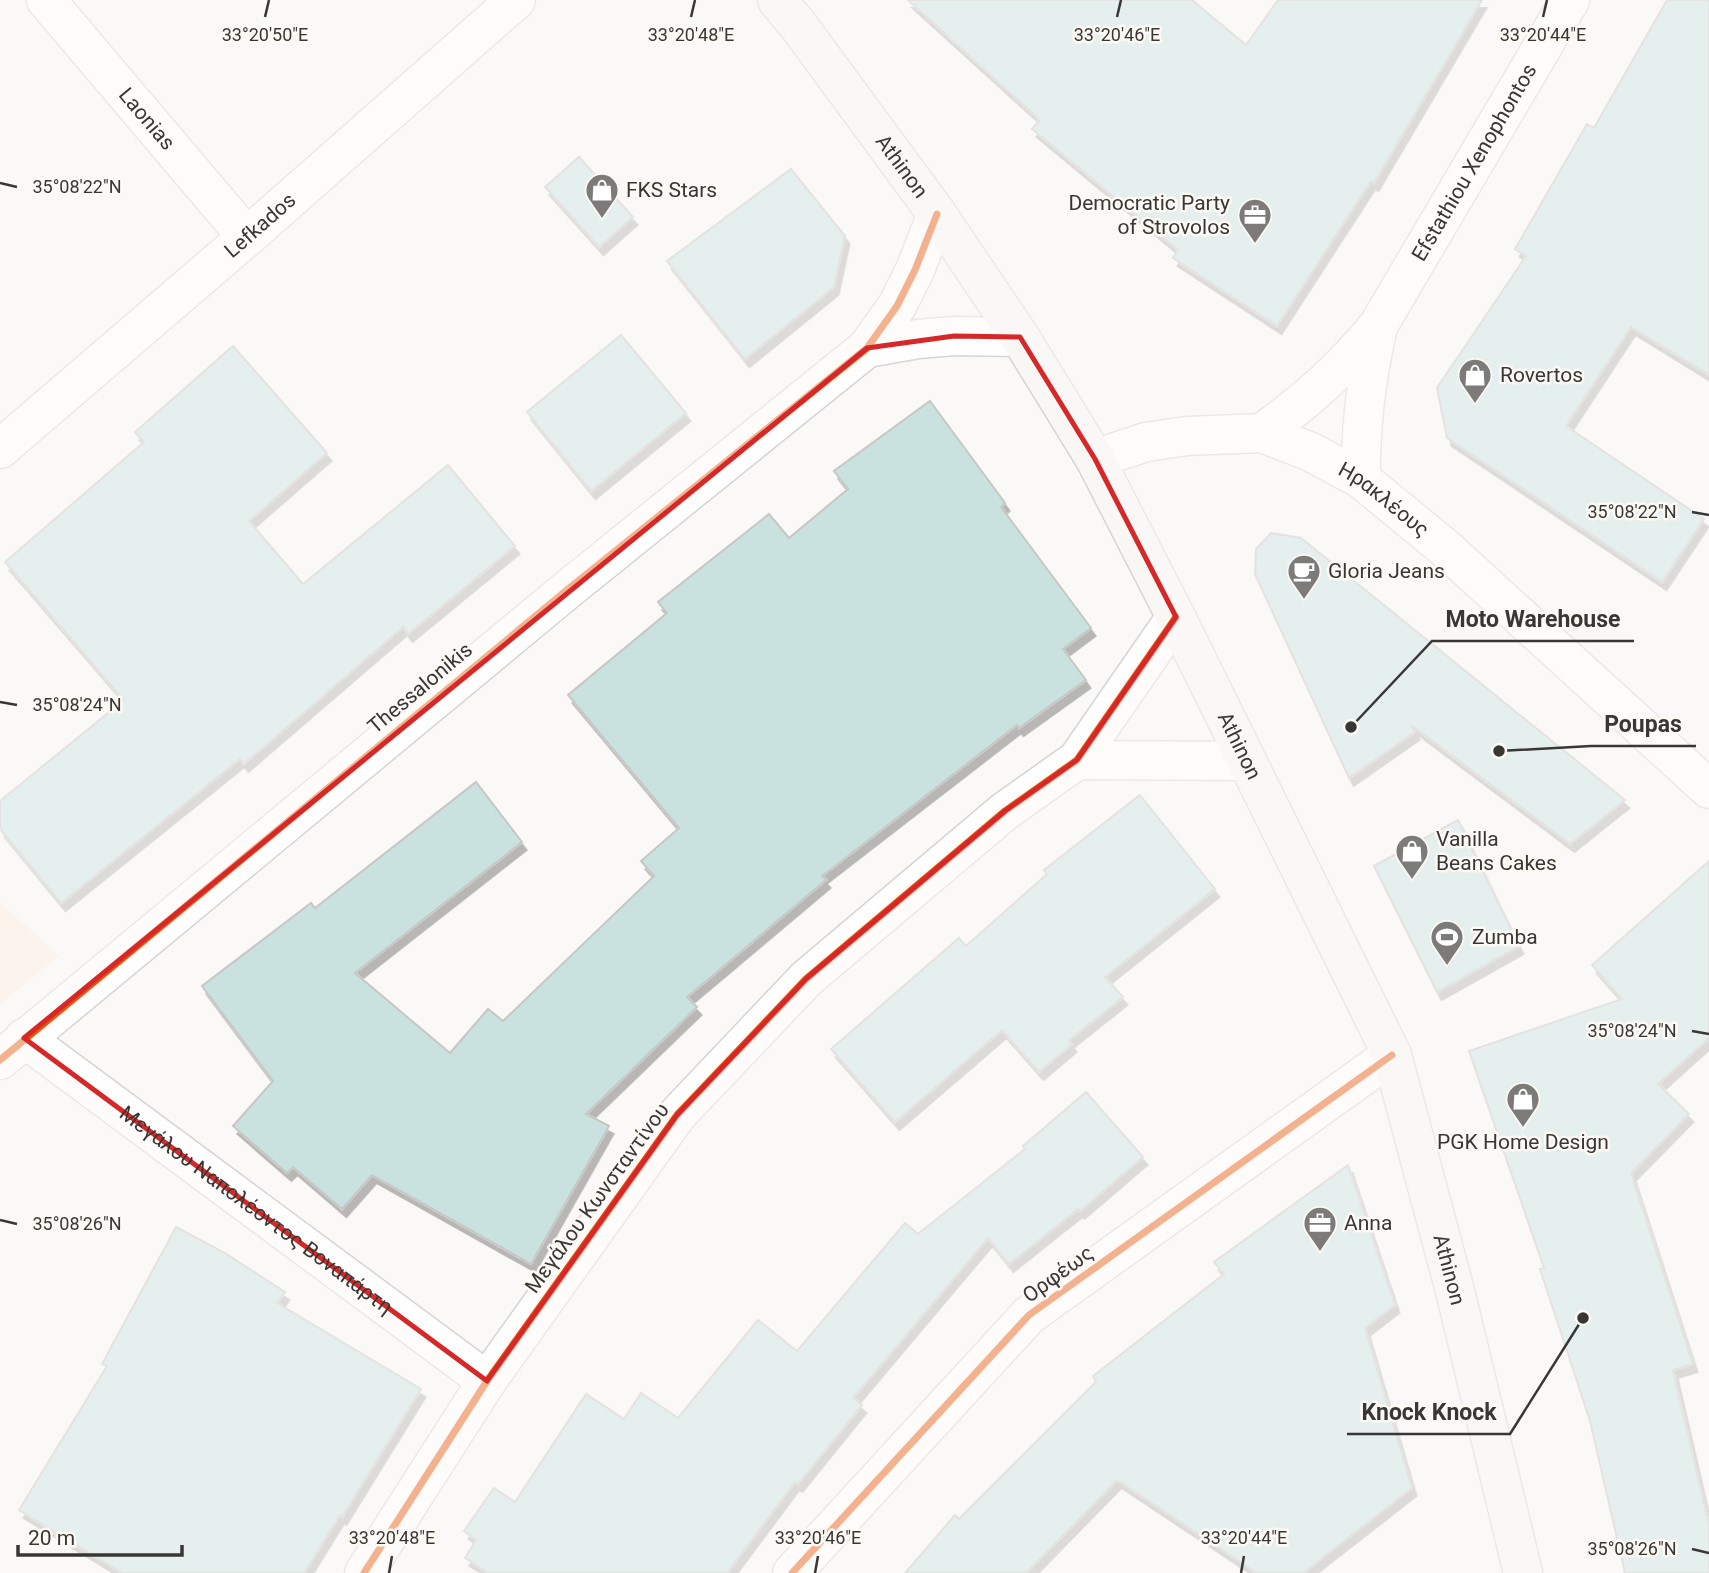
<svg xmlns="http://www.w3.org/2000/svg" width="1709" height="1573" font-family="Roboto,sans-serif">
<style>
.green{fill:#faebdd}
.building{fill:#cae2df;stroke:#c7c7c6;stroke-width:2;filter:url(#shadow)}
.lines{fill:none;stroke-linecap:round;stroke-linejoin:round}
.minor-casing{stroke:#d7d5d3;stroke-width:41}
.tertiary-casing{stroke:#d7d5d3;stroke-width:41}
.secondary-casing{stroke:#d7d5d3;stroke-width:41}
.minor{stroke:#fefefe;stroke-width:38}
.tertiary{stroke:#fefefe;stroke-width:38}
.secondary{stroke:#f9f7f4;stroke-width:38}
.cycleway-casing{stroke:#fdf9f5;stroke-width:11}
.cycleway{stroke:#e8590c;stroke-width:7}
.marked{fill:none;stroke:#d62828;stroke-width:5;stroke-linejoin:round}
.ticks{fill:none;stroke:#393736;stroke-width:2.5}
.labels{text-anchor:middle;stroke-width:5;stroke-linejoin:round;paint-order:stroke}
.street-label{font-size:21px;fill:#393736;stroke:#fdf9f5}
.poi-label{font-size:21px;fill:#393736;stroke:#fdf9f5;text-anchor:start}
.ticks-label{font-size:18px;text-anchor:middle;fill:#393736;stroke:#fdf9f5;stroke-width:5;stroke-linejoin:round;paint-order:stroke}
.leader{fill:none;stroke:#393736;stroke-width:2.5}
.callout-dot{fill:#393736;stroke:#fdf9f5;stroke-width:2.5}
.callout-label{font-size:23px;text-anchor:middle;font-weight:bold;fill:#393736;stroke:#fdf9f5;stroke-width:5;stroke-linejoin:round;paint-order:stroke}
</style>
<defs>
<filter id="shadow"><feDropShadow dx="4.5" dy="8" stdDeviation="0" flood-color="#0004"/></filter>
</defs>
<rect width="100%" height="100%" fill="#fbf9f7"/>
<polygon class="green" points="0,902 59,956 0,1004"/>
<g class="building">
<polygon points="908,0 1192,0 1246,45 1278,0 1482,0 1374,183 1371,181 1277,326 1173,258 1178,250 1032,129 1040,120"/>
<polygon points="1667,0 1709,0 1709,375 1631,327 1566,426 1704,519 1662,582 1447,438 1437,388 1526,256 1515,249 1587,124 1594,128"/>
<polygon points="579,157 633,217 599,247 545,187"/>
<polygon points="791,169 845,236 834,287 745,359 667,261"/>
<polygon points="621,335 686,413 591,491 527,412"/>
<polygon points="233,346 327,453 249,521 303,584 448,465 515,546 408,634 403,627 244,764 240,759 61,903 0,829 0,801 124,700 5,562 144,442 135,432"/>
<polygon points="930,401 1005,503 1001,507 1091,628 1063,649 1086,680 1019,728 1017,725 822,876 826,880 687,997 697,1007 586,1114 609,1126 531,1264 372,1175 342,1209 293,1167 287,1173 233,1126 273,1081 202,986 311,903 315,908 476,782 522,842 355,973 450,1053 488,1009 503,1021 654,876 641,861 679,828 568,695 667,613 658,602 769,514 789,538 848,489 834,471"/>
<polygon points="1271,533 1301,538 1625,800 1570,844 1411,725 1415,732 1349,778 1255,574 1256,549"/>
<polygon points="1140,795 1215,889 1105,977 1123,997 1069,1040 1072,1044 1039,1072 1002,1030 895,1122 831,1049 959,938 966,946 1047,874 1044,870"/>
<polygon points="1458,820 1519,946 1437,992 1374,866"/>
<polygon points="1709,861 1709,1038 1658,1084 1689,1114 1631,1173 1693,1364 1673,1370 1709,1525 1709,1573 1625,1573 1590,1421 1540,1269 1544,1268 1469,1051 1622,999 1592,965"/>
<polygon points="1086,1092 1143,1157 1080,1211 1078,1209 1009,1264 988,1238 853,1398 862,1405 798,1484 795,1482 727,1573 489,1573 465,1558 476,1540 464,1531 494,1488 515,1502 586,1394 624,1419 641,1393 678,1418 758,1320 797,1351 905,1223 918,1234 1025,1149 1023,1146"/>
<polygon points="1348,1165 1395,1305 1365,1328 1412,1488 1303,1573 1257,1573 1117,1480 1026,1573 905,1573 955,1515 959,1519 1096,1382 1093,1376 1224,1274 1214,1262"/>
<polygon points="176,1227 225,1253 285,1292 277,1303 421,1389 342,1517 340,1515 304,1573 122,1573 19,1510 107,1366 102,1364"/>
</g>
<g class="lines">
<defs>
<g id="minor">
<path id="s1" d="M 46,0 L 247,237"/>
<polyline points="867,348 918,339 954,336 1020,337"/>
<path id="s2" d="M 1262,433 C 1310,398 1340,371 1378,326 L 1570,0"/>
<path d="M 1361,479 C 1360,428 1366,381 1377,331"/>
<polyline points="1077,760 1245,761"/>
<path id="s3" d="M 24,1038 L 487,1381"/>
<polyline points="0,1060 567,590 867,348 897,306 915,270 937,214"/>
<polyline points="364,1573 487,1381 677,1115 806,979 1005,811 1077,760 1176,617"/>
<polyline points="792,1573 1029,1315 1392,1055"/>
</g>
<g id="tertiary">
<path id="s4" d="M 0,449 L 247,237 L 516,0"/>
<path id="s5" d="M 1095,459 L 1146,442 L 1187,436 L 1262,433 L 1311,452 L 1361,479 L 1445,548 L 1709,789"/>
</g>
<g id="secondary">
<path id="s6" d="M 777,0 L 798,25 L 937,214 L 1020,337 L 1095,459 L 1176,617 L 1392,1055 L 1455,1291 L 1523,1573"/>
</g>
</defs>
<use href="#minor" class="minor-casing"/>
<use href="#tertiary" class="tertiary-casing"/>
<use href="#secondary" class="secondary-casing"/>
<use href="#minor" class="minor"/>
<use href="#tertiary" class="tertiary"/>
<use href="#secondary" class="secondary"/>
<defs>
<g id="cycleway">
<polyline points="0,1060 567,590 867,348 897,306 915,270 937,214"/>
<polyline points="364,1573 487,1381 677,1115 806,979 1005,811 1077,760 1176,617"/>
<polyline points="792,1573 1029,1315 1392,1055"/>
</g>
</defs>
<use href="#cycleway" class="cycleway-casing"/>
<use href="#cycleway" class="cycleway"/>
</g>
<path d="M0 0H1709V1573H0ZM 954,336 L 1020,337 L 1095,459 L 1176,617 L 1077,760 L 1005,811 L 806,979 L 677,1115 L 487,1381 L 24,1038 L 867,348 Z" fill="#fbf9f7" fill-opacity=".55" fill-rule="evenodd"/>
<path class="marked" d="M 954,336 L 1020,337 L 1095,459 L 1176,617 L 1077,760 L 1005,811 L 806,979 L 677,1115 L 487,1381 L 24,1038 L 867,348 Z"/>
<path class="ticks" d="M 265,17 L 269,0M 691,17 L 695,0M 1117,17 L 1121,0M 1543,17 L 1547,0M 0,183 L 17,187M 1692,512 L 1709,515M 0,702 L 17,705M 1692,1031 L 1709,1034M 0,1220 L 17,1224M 1692,1549 L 1709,1553M 389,1573 L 392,1556M 815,1573 L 818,1556M 1241,1573 L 1244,1556"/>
<defs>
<symbol id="shop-pin" viewBox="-11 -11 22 30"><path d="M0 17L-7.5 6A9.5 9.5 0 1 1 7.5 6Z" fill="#7d7b7a" stroke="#fdf9f5"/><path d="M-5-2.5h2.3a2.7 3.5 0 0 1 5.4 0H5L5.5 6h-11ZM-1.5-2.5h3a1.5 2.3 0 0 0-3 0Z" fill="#fff"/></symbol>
<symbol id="office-pin" viewBox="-11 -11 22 30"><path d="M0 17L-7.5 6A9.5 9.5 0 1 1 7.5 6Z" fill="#7d7b7a" stroke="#fdf9f5"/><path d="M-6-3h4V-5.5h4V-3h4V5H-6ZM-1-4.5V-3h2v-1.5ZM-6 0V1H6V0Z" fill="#fff"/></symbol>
<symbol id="cafe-pin" viewBox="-11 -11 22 30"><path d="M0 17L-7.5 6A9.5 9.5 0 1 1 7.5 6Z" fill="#7d7b7a" stroke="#fdf9f5"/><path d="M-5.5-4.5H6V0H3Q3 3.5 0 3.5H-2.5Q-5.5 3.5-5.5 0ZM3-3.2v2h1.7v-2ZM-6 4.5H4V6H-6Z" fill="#fff"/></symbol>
<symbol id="stadium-pin" viewBox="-11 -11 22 30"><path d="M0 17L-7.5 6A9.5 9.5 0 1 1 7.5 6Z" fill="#7d7b7a" stroke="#fdf9f5"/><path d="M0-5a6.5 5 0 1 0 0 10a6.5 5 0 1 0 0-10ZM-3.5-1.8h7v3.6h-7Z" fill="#fff"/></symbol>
</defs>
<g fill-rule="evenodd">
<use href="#shop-pin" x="583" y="171" width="38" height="52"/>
<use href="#office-pin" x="1236" y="196" width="38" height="52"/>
<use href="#shop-pin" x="1456" y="356" width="38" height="52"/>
<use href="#cafe-pin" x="1285" y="552" width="38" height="52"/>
<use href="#shop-pin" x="1393" y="832" width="38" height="52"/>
<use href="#stadium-pin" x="1428" y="918" width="38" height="52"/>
<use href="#shop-pin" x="1504" y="1080" width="38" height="52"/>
<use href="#office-pin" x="1301" y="1204" width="38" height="52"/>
</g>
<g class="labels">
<g class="street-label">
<text dy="7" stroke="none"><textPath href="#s1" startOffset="156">Laonias</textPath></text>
<text dy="7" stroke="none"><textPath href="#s2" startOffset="348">Efstathiou Xenophontos</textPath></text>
<text dy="7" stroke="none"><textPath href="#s6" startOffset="208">Athinon</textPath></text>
<text dy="7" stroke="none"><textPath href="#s4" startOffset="343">Lefkados</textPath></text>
<text dy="7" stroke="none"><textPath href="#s5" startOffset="310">Ηρακλέους</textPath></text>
<text transform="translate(420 688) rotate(-40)" y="7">Thessalonikis</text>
<text dy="7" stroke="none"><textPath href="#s6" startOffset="880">Athinon</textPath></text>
<text transform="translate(597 1198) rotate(-54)" y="7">Μεγάλου Κωνσταντίνου</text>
<text dy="7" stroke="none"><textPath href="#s3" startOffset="289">Μεγάλου Ναπολέοντος Βοναπάρτη</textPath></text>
<text dy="7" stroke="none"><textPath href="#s6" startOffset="1447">Athinon</textPath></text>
<text transform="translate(1058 1274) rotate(-36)" y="7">Ορφέως</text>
</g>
<g class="poi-label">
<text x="626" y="197">FKS Stars</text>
<text x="1230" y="210" text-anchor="end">Democratic Party<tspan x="1230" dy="24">of Strovolos</tspan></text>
<text x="1500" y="382">Rovertos</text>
<text x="1328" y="578">Gloria Jeans</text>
<text x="1436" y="846">Vanilla<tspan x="1436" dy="24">Beans Cakes</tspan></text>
<text x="1472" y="944">Zumba</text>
<text x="1523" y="1149" text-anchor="middle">PGK Home Design</text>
<text x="1344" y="1230">Anna</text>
</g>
</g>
<g class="ticks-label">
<text x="265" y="41">33°20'50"E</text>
<text x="691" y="41">33°20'48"E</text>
<text x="1117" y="41">33°20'46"E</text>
<text x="1543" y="41">33°20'44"E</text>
<text x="77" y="193">35°08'22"N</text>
<text x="1632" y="518">35°08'22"N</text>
<text x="77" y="711">35°08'24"N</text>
<text x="1632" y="1037">35°08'24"N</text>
<text x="77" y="1230">35°08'26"N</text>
<text x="392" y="1544">33°20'48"E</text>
<text x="818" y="1544">33°20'46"E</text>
<text x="1244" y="1544">33°20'44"E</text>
<text x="1632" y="1555">35°08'26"N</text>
</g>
<path class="leader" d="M1351 727L1432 641H1634M1499 751L1591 746H1696M1583 1318L1510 1434H1347"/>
<g class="callout-dot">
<circle cx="1351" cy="727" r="7"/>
<circle cx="1499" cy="751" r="7"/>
<circle cx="1583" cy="1318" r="7"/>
</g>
<g class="callout-label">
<text x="1533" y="627">Moto Warehouse</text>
<text x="1643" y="732">Poupas</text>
<text x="1429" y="1420">Knock Knock</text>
</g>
<path d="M18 1545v10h164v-10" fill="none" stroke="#393736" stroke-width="3.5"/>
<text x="28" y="1545" font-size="21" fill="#393736" stroke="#fdf9f5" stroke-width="5" paint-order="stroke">20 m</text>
</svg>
